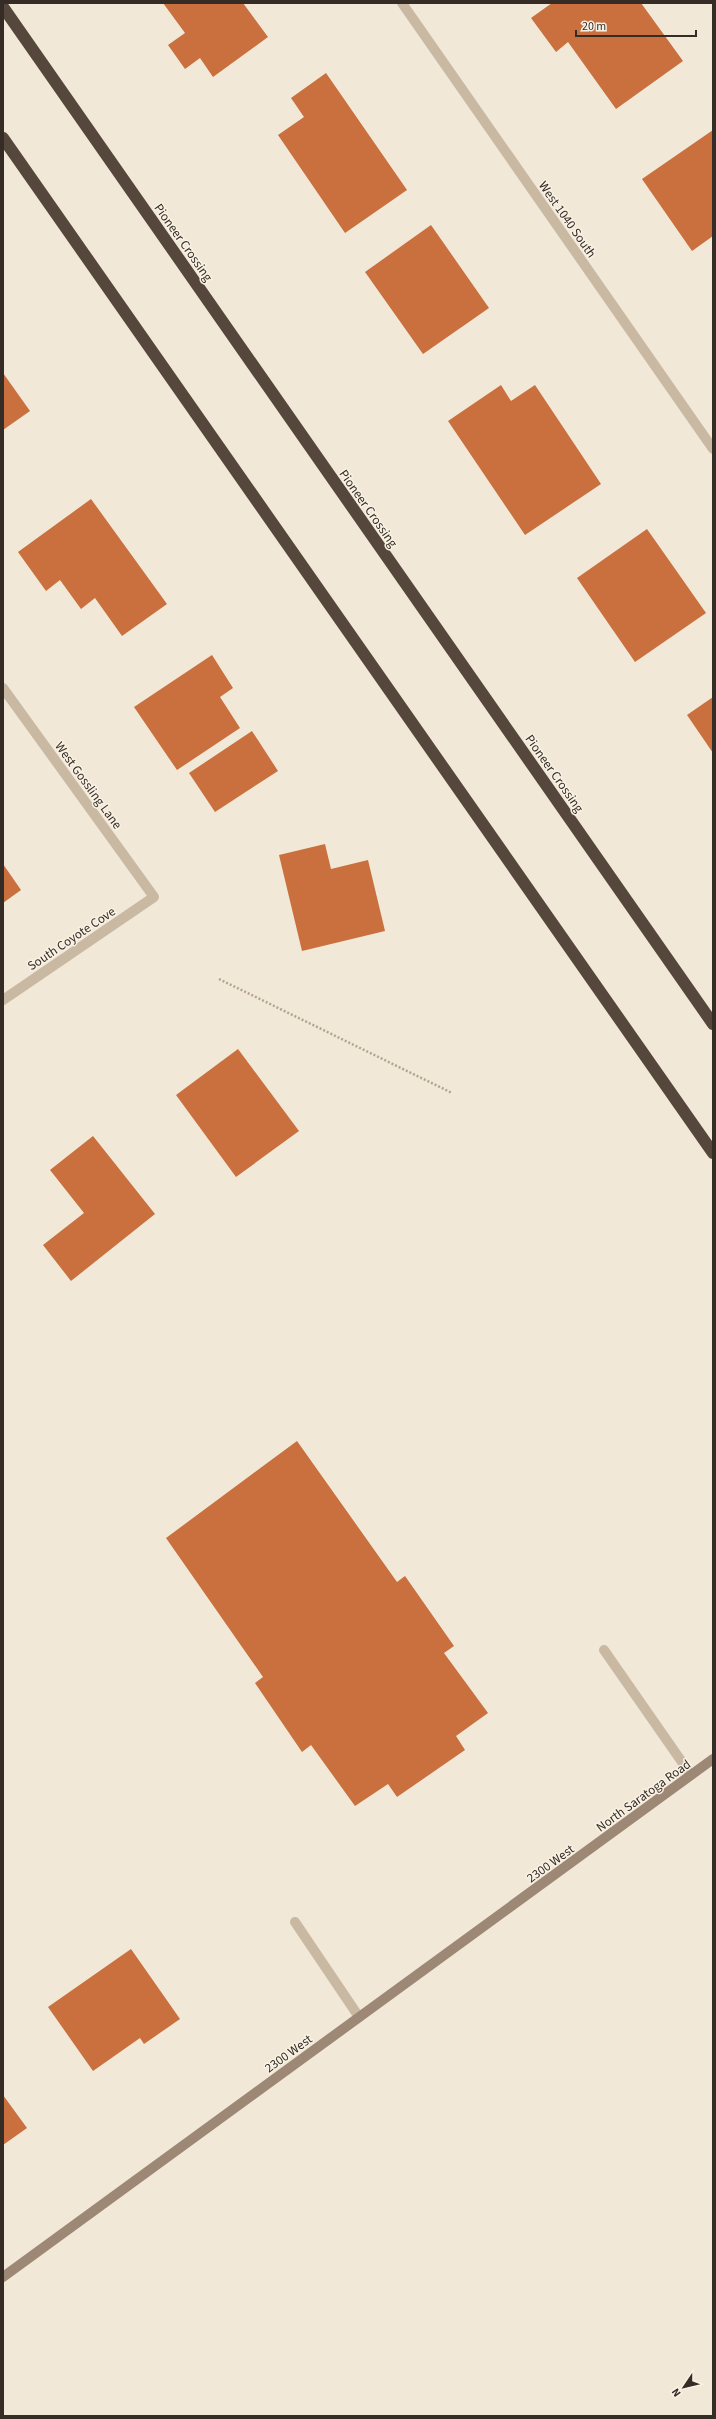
<svg xmlns="http://www.w3.org/2000/svg" width="716" height="2419" font-family="'Source Sans 3',sans-serif">
<style>
.building{fill:#c9703e}
.lines{fill:none;stroke-linecap:round;stroke-linejoin:round}
.path{stroke:#b5a38e;stroke-width:2.5;stroke-dasharray:2 2;stroke-linecap:butt}
.lane{stroke:#c9b9a3;stroke-width:10}
.street{stroke:#c9b9a3;stroke-width:10}
.secondary{stroke:#9d8875;stroke-width:10}
.highway{stroke:#56473c;stroke-width:12}
.labels{text-anchor:middle;stroke-width:3;stroke-linejoin:round;paint-order:stroke}
.street-label{font-size:13px;fill:#342c25;stroke:#f9f2e4}
</style>
<rect width="100%" height="100%" fill="#f1e8d7"/>
<g class="building">
<polygon points="163,3 243,3 268,37 213,77 200,58 185,69 168,45 185,33"/>
<polygon points="552,3 641,3 683,61 616,109 568,42 556,52 531,18"/>
<polygon points="326,73 407,190 345,233 278,135 304,117 291,98"/>
<polygon points="713,130 713,236 692,251 642,179"/>
<polygon points="431,225 489,308 423,354 365,272"/>
<polygon points="3,373 30,411 3,430"/>
<polygon points="501,385 511,401 535,385 601,484 525,535 448,421"/>
<polygon points="91,499 167,604 122,636 95,598 81,609 60,580 46,591 18,552"/>
<polygon points="647,529 706,613 635,662 577,578"/>
<polygon points="212,655 233,688 220,697 240,728 177,770 134,707"/>
<polygon points="713,697 713,753 687,715"/>
<polygon points="252,731 278,771 215,812 189,773"/>
<polygon points="325,844 331,869 368,860 385,931 302,951 279,855"/>
<polygon points="3,864 21,890 3,903"/>
<polygon points="238,1049 299,1131 236,1177 176,1095"/>
<polygon points="93,1136 155,1214 71,1281 43,1245 84,1213 50,1170"/>
<polygon points="297,1441 397,1582 405,1576 454,1646 444,1653 488,1713 456,1736 465,1750 397,1797 388,1784 355,1806 311,1745 302,1752 255,1683 263,1677 166,1538"/>
<polygon points="131,1949 180,2019 144,2044 140,2038 93,2071 48,2007"/>
<polygon points="3,2095 27,2128 3,2145"/>
</g>
<g class="lines">
<polyline class="path" points="219,979 452,1093"/>
<g class="lane">
<polyline points="604,1650 691,1775"/>
<polyline points="295,1922 359,2017"/>
</g>
<g class="street">
<polyline points="402,3 713,449"/>
<polyline points="3,688 154,897 3,1000"/>
</g>
<polyline class="secondary" points="3,2277 713,1759"/>
<g class="highway">
<polyline points="3,7 713,1024"/>
<polyline points="3,138 713,1153"/>
</g>
</g>
<g class="labels">
<g class="street-label">
<text transform="translate(568 219) rotate(55)" y="5">West 1040 South</text>
<text transform="translate(184 242) rotate(55)" y="5">Pioneer Crossing</text>
<text transform="translate(369 508) rotate(55)" y="5">Pioneer Crossing</text>
<text transform="translate(555 773) rotate(55)" y="5">Pioneer Crossing</text>
<text transform="translate(89 785) rotate(54)" y="5">West Gossling Lane</text>
<text transform="translate(71 938) rotate(-34)" y="5">South Coyote Cove</text>
<text transform="translate(643 1795) rotate(-36)" y="5">North Saratoga Road</text>
<text transform="translate(550 1863) rotate(-36)" y="5">2300 West</text>
<text transform="translate(288 2053) rotate(-36)" y="5">2300 West</text>
</g>
</g>
<rect width="716" height="2419" fill="none" stroke="#342c25" stroke-width="8"/>
<g transform="translate(684 2387) rotate(235)" stroke="#f9f2e4" stroke-width="3" paint-order="stroke">
<path d="M0-3L7 15L0 10L-7 15Z" fill="#342c25"/>
<text y="-6" font-size="11" font-weight="bold" text-anchor="middle" fill="#342c25">N</text>
</g>
<path d="M576 30v6h120v-6" fill="none" stroke="#342c25" stroke-width="2"/>
<text x="582" y="30" font-size="12" fill="#342c25" stroke="#f9f2e4" stroke-width="3" paint-order="stroke">20 m</text>
</svg>
